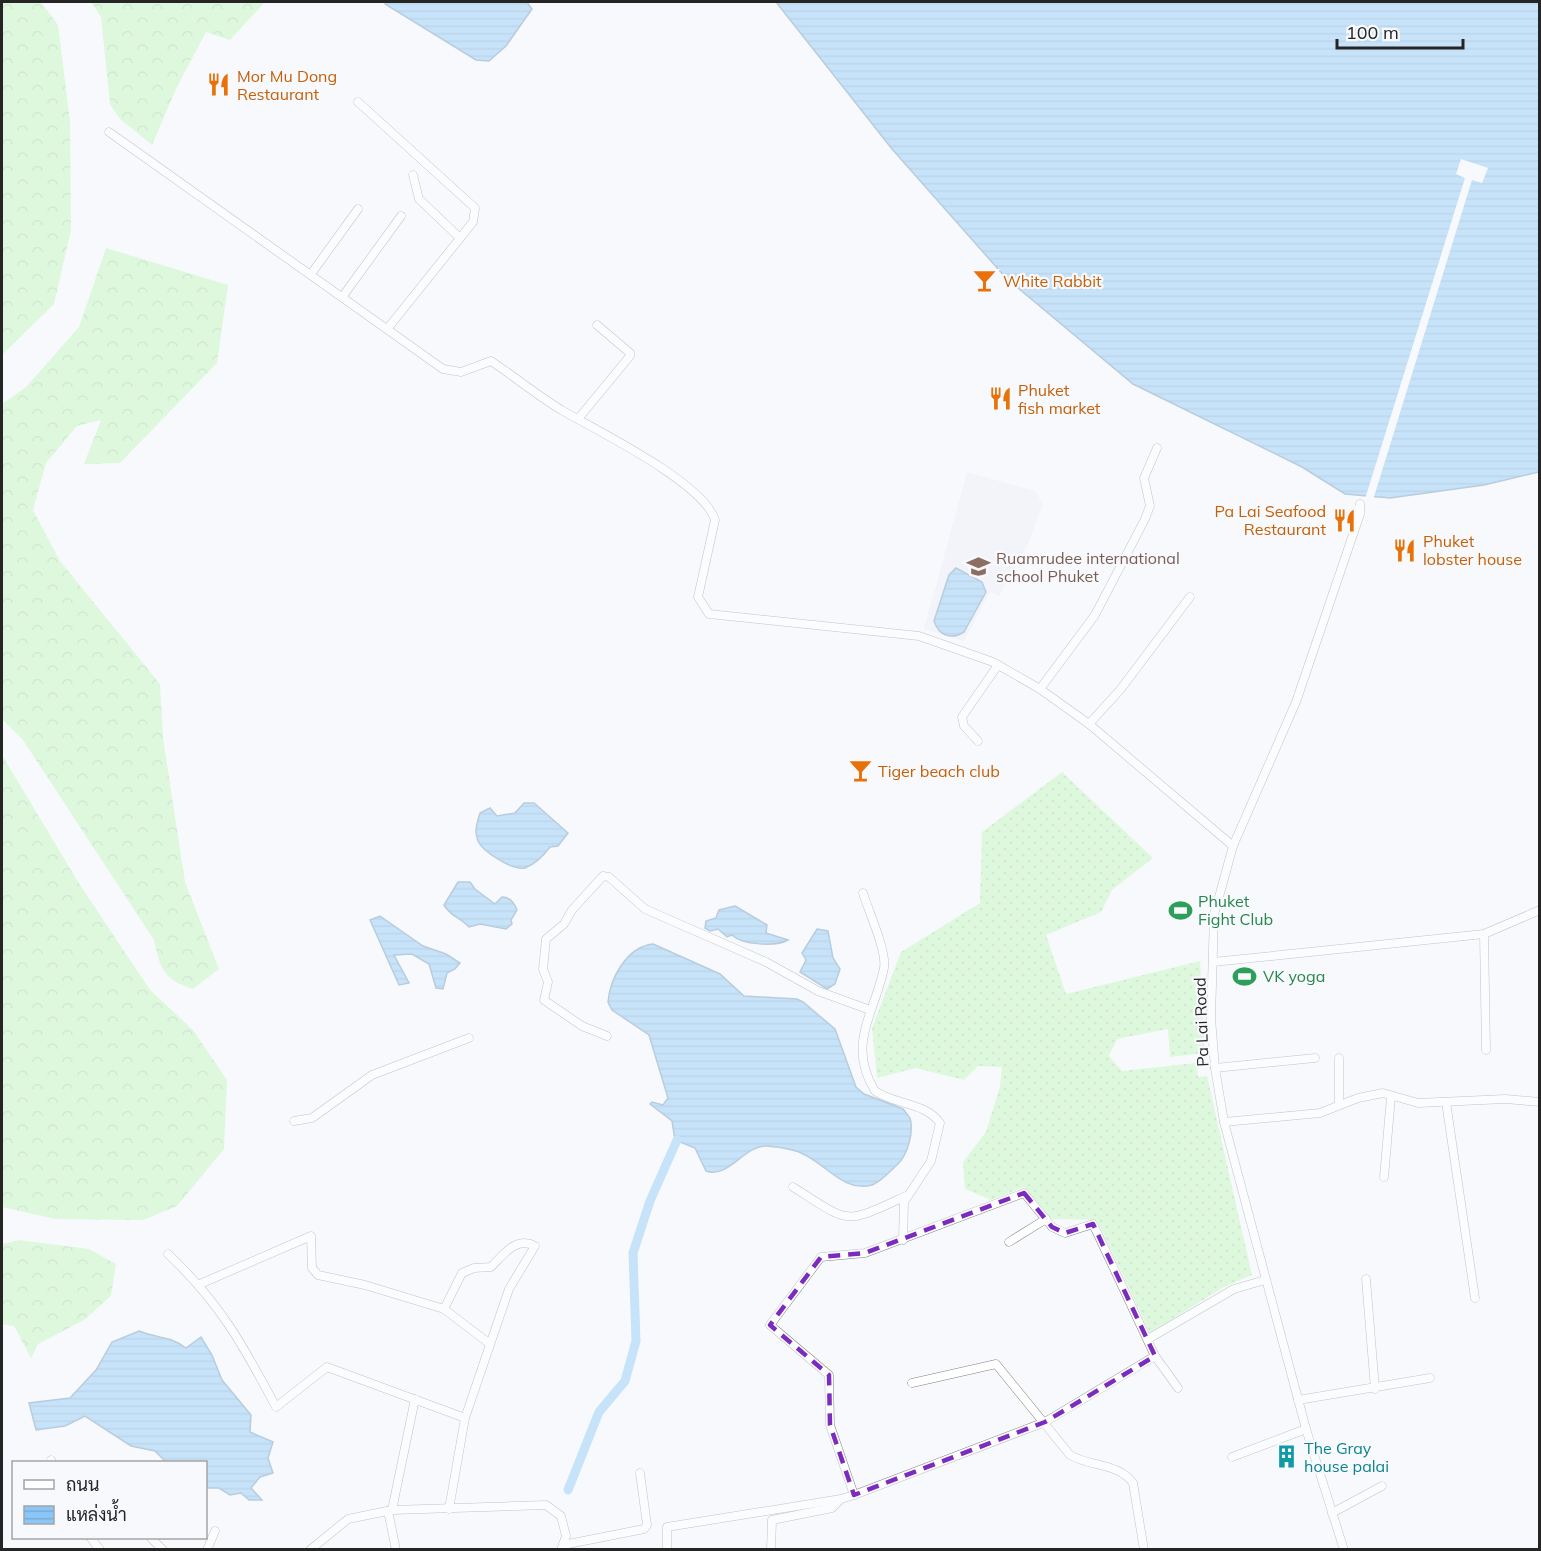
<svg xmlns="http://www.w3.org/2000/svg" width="1541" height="1551" font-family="Mulish,Sarabun,sans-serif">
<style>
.built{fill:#ecedf8}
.forest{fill:url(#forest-crowns)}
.garden{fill:url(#garden-dots)}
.water{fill:url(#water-rules);stroke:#6c96b9;stroke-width:1.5}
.pier{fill:#f8f9fc}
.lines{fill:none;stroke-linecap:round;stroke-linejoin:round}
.canal{stroke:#8ac7f8;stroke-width:9}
.minor-casing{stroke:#828285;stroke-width:9}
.minor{stroke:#fff;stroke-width:8}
.marked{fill:none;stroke:#7b2cbf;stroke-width:4.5;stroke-dasharray:12 8;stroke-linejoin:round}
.labels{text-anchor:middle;stroke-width:4.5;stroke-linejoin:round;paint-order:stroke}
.food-label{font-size:16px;fill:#c56008;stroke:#f8f9fc;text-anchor:start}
.education-label{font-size:16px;fill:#785e54;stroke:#f8f9fc;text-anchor:start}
.leisure-label{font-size:16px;fill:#27864d;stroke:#f8f9fc;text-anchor:start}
.street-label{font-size:16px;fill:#252526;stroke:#f8f9fc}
.culture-label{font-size:16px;fill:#0d838f;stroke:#f8f9fc;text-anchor:start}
</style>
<defs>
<pattern id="forest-crowns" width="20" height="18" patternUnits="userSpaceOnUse" patternTransform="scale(1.5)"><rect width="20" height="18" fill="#bdf7b9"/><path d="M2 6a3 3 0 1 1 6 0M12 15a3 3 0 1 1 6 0" fill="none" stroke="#a2d49f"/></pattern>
<pattern id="garden-dots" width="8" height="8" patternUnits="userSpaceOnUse" patternTransform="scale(1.5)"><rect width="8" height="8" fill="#bdf7b9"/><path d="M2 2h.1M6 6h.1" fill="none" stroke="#a2d49f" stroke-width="1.8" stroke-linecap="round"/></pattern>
<pattern id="water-rules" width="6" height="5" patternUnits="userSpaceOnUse" patternTransform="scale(1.5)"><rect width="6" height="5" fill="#8ac7f8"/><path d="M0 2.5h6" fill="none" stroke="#77abd4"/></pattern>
</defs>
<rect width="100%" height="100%" fill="#f8f9fc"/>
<polygon class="built" points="967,472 1035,491 1043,504 1029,542 999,596 990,592 964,641 924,629"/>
<g class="forest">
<polygon points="2,2 41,2 58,25 70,121 71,230 54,304 2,355"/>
<polygon points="91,2 265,2 230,40 206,32 177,87 152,145 120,119 110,104 101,17"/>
<path d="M 106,248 L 228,285 L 217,363 L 120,463 L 84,464 L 101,420 L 77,426 L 46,463 L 33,510 L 60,561 L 160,684 L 163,738 L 185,882 L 219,969 L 193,989 C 164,980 160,969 154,940 L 23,740 L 2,719 L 2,404 L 26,387 L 79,327 Z"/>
<polygon points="2,755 80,885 150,990 193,1030 227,1080 224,1149 177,1206 143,1220 55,1219 2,1207"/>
<polygon points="19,1240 89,1249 116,1264 111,1296 84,1320 38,1344 31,1358 14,1326 2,1324 2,1244"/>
</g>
<polygon class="garden" points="1062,772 1153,858 1112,890 1101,912 1046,935 1066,994 1200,961 1205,1053 1170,1057 1168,1029 1117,1039 1109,1056 1122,1071 1196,1063 1198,1077 1207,1076 1252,1275 1224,1287 1150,1333 1097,1220 1052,1219 1024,1187 991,1200 965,1189 963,1162 986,1132 1000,1086 1002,1067 978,1066 964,1080 916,1068 877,1078 872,1028 901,952 980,903 982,832"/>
<g class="water">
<polygon points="386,2 527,2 532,9 506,46 489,61 476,60 385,4"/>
<polygon points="776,2 1539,2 1539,472 1484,485 1390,498 1345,494 1302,467 1133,384 1006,278 892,149"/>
<path d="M 956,568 L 982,582 L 986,592 L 964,632 C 951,640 939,636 934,621 L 949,575 Z"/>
<path d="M 524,803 L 534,803 L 568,833 L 558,846 L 550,847 C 544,855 535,864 525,868 C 513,871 482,851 478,841 C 474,831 477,823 480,813 L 490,808 L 497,816 L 515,813 Z"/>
<path d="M 458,882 L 470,882 L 475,889 L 495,904 L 502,897 C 510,897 514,902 517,910 L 511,920 L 512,924 L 506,929 L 480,924 L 469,927 C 460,917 451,917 444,905 Z"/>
<path d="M 735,906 L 767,925 L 766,933 L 788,940 C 776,947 742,945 732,935 L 727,937 L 718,929 L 710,931 L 705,928 L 706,921 L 716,918 L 719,910 Z"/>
<polygon points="380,916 423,946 446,954 460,963 455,969 447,973 443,989 436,988 429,964 412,954 394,955 409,983 399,985 370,920"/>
<polygon points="817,929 828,931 833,958 840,969 835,984 827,989 800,972 806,960 802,953"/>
<path d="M 653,944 L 720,974 L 744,996 L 797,999 L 803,1002 L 835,1029 L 856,1087 L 864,1094 L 903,1109 L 910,1118 C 914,1131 908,1155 897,1165 C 890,1171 881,1182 872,1185 C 844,1193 826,1164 803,1154 C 794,1149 778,1147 767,1146 C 744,1145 729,1179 706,1171 L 695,1148 L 675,1140 L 672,1121 L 650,1104 L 652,1102 L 663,1105 L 668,1098 L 649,1035 L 612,1010 L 608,1002 C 610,979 626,947 653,944 Z"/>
<path d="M 139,1331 C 159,1339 168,1335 186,1348 L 201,1337 L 212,1355 L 222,1380 L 251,1415 L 250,1432 L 273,1442 L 268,1458 L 273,1473 L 260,1477 L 251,1488 L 262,1500 L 249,1500 L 241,1493 L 230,1495 L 219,1488 L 207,1488 L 206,1462 L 166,1462 L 155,1451 L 131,1446 L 85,1416 L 65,1426 L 36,1430 L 29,1403 L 70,1398 L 96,1370 L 112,1342 Z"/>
</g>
<polygon class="pier" points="1461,159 1488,168 1482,183 1472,180 1373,500 1365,499 1465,178 1456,174"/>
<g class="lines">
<polyline class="canal" points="568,1490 599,1412 625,1381 636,1341 633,1253 650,1201 677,1140"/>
<defs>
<g id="minor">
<polyline points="358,102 475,208 473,222 388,328"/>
<path d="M 109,132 L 443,369 L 461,372 L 491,361 C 515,377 538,396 563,411 C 598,431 704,483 715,520 L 698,597 L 709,614 L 919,636 L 993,662 L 1040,689 L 1089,724 L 1233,846"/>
<polyline points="413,175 419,199 460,238"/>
<polyline points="311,274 358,209"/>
<polyline points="343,296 401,216"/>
<polyline points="578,419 630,356 630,353 597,325"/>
<polyline points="1040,689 1095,615 1145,519 1150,506 1144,478 1157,448"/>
<polyline points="1089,724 1120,690 1190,597"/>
<polyline points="978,741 964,726 962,717 998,665"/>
<path d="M 863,893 C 868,910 887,951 884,968 C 875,1013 846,1044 875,1091 C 895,1105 925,1102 940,1123 L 931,1161 L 904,1202 L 903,1240"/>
<polyline points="1484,934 1486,1050"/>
<polyline points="1213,962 1484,934 1540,910"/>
<polyline points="607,1036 582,1026 544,1000 548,982 543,969 546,939 564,924 572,910 603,876 609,877 645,909 766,962 818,991 870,1010"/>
<polyline points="1215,1068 1315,1058"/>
<polyline points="1446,1102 1475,1298"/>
<polyline points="1339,1104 1339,1058"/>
<polyline points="294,1121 312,1118 372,1075 469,1038"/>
<polyline points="1224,1122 1320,1113 1358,1098 1383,1093 1418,1103 1505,1099 1540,1102"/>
<polyline points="1384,1177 1391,1097"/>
<path d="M 793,1187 C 851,1224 843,1225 906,1196"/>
<polyline points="1009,1242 1046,1219"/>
<path d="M 168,1254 C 220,1303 243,1345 276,1407 L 327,1367 L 465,1418"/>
<polyline points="1366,1279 1375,1389"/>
<polyline points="200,1284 311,1236 312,1268 318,1275 365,1285 444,1309"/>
<polyline points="1148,1339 1234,1289 1265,1280"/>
<path d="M 912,1383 L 996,1364 L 1070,1455 C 1090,1467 1119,1463 1133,1483 L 1144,1550"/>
<polyline points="1298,1400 1430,1378"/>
<polyline points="1232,1457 1306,1429"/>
<polyline points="51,1460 52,1462"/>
<polyline points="854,1495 830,1425 829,1375 770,1325 821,1257 865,1253 1024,1193 1052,1227 1065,1233 1093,1224 1155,1356 1178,1388"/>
<path d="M 449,1509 L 465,1418 L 509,1289 L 535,1246 C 516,1236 504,1254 491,1267 L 474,1268 L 462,1273 L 444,1309 L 490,1344"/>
<polyline points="392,1510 415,1399"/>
<polyline points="388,1511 396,1550"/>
<polyline points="1332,1513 1382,1486"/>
<polyline points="91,1538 100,1550"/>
<polyline points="151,1538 163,1550"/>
<polyline points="563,1545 644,1529 647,1525 640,1473"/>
<polyline points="207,1550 215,1531"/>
<polyline points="310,1550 348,1519 392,1510 546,1505 561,1516 566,1536 561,1550"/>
<polyline points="667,1550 667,1527 841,1499 854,1495 1045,1422 1155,1356"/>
<polyline points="771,1550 772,1520 832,1508 841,1499"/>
<polyline points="1344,1550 1306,1429 1224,1122 1215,1068 1211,1018 1214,915 1233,846 1296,702 1360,514 1360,504"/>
</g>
</defs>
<use href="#minor" class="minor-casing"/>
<use href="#minor" class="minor"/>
</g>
<path d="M0 0H1541V1551H0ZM 1024,1193 L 1052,1227 L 1065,1233 L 1093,1224 L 1155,1356 L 1045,1422 L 854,1495 L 830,1425 L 829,1375 L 770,1325 L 821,1257 L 865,1253 Z" fill="#f8f9fc" fill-opacity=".55" fill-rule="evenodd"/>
<path class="marked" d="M 1024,1193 L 1052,1227 L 1065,1233 L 1093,1224 L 1155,1356 L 1045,1422 L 854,1495 L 830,1425 L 829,1375 L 770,1325 L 821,1257 L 865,1253 Z"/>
<defs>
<symbol id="restaurant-bare" viewBox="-9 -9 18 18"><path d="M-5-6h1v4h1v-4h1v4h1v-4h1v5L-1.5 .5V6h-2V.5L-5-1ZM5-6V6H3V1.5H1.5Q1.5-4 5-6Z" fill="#e8710a" stroke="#f8f9fc" stroke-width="2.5" paint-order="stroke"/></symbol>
<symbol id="bar-bare" viewBox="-9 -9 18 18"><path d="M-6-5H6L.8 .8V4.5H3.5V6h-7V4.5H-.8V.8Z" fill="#e8710a" stroke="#f8f9fc" stroke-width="2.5" paint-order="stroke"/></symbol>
<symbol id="school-bare" viewBox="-9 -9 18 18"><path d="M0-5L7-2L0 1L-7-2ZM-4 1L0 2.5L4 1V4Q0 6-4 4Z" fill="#8d6e63" stroke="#f8f9fc" stroke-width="2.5" paint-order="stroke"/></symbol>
<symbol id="stadium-bare" viewBox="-9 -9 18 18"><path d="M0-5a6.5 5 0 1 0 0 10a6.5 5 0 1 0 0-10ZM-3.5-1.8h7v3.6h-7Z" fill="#2e9e5b" stroke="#f8f9fc" stroke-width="2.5" paint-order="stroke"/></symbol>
<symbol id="building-bare" viewBox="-9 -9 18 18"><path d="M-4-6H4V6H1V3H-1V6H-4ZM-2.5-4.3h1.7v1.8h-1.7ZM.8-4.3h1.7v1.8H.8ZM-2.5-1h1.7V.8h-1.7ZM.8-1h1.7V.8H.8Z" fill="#0f9aa8" stroke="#f8f9fc" stroke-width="2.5" paint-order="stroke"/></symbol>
</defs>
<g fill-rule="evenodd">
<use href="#restaurant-bare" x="202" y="68" width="33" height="33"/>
<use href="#bar-bare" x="968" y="264" width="33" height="33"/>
<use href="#restaurant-bare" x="984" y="382" width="33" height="33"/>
<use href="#restaurant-bare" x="1328" y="504" width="33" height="33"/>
<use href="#restaurant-bare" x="1388" y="534" width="33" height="33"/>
<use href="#school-bare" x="962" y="550" width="33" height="33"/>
<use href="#bar-bare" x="844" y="754" width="33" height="33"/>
<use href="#stadium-bare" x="1164" y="894" width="33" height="33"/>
<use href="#stadium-bare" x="1228" y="960" width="33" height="33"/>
<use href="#building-bare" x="1270" y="1440" width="33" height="33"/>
</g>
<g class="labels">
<g class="food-label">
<text x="237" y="82">Mor Mu Dong<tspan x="237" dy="18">Restaurant</tspan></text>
<text x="1003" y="287">White Rabbit</text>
<text x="1018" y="396">Phuket<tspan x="1018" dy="18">fish market</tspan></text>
<text x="1326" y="517" text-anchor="end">Pa Lai Seafood<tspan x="1326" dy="18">Restaurant</tspan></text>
<text x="1423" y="547">Phuket<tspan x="1423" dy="18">lobster house</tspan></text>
<text x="878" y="777">Tiger beach club</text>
</g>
<g class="education-label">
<text x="996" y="564">Ruamrudee international<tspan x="996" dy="18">school Phuket</tspan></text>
</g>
<g class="leisure-label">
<text x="1198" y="907">Phuket<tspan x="1198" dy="18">Fight Club</tspan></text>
<text x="1263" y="982">VK yoga</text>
</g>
<g class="street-label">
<text transform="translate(1201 1022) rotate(-92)" y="6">Pa Lai Road</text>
</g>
<g class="culture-label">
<text x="1304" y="1454">The Gray<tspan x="1304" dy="18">house palai</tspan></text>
</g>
</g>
<rect width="1541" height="1551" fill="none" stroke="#252526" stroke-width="6"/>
<rect x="12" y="1461" width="195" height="78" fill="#f8f9fc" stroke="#a4a4a6" stroke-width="1.5"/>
<rect x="24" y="1480" width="30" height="9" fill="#ffffff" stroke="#a4a4a6" stroke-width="1.5"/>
<text x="66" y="1491" font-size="18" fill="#252526">ถนน</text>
<rect x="24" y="1506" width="30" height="18" fill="url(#water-rules)" stroke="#a4a4a6" stroke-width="1.5"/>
<text x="66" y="1521" font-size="18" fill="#252526">แหล่งน้ำ</text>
<path d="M1337 39v9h126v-9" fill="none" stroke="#252526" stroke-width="3"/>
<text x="1346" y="39" font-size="18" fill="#252526" stroke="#f8f9fc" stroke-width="4.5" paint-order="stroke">100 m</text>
</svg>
